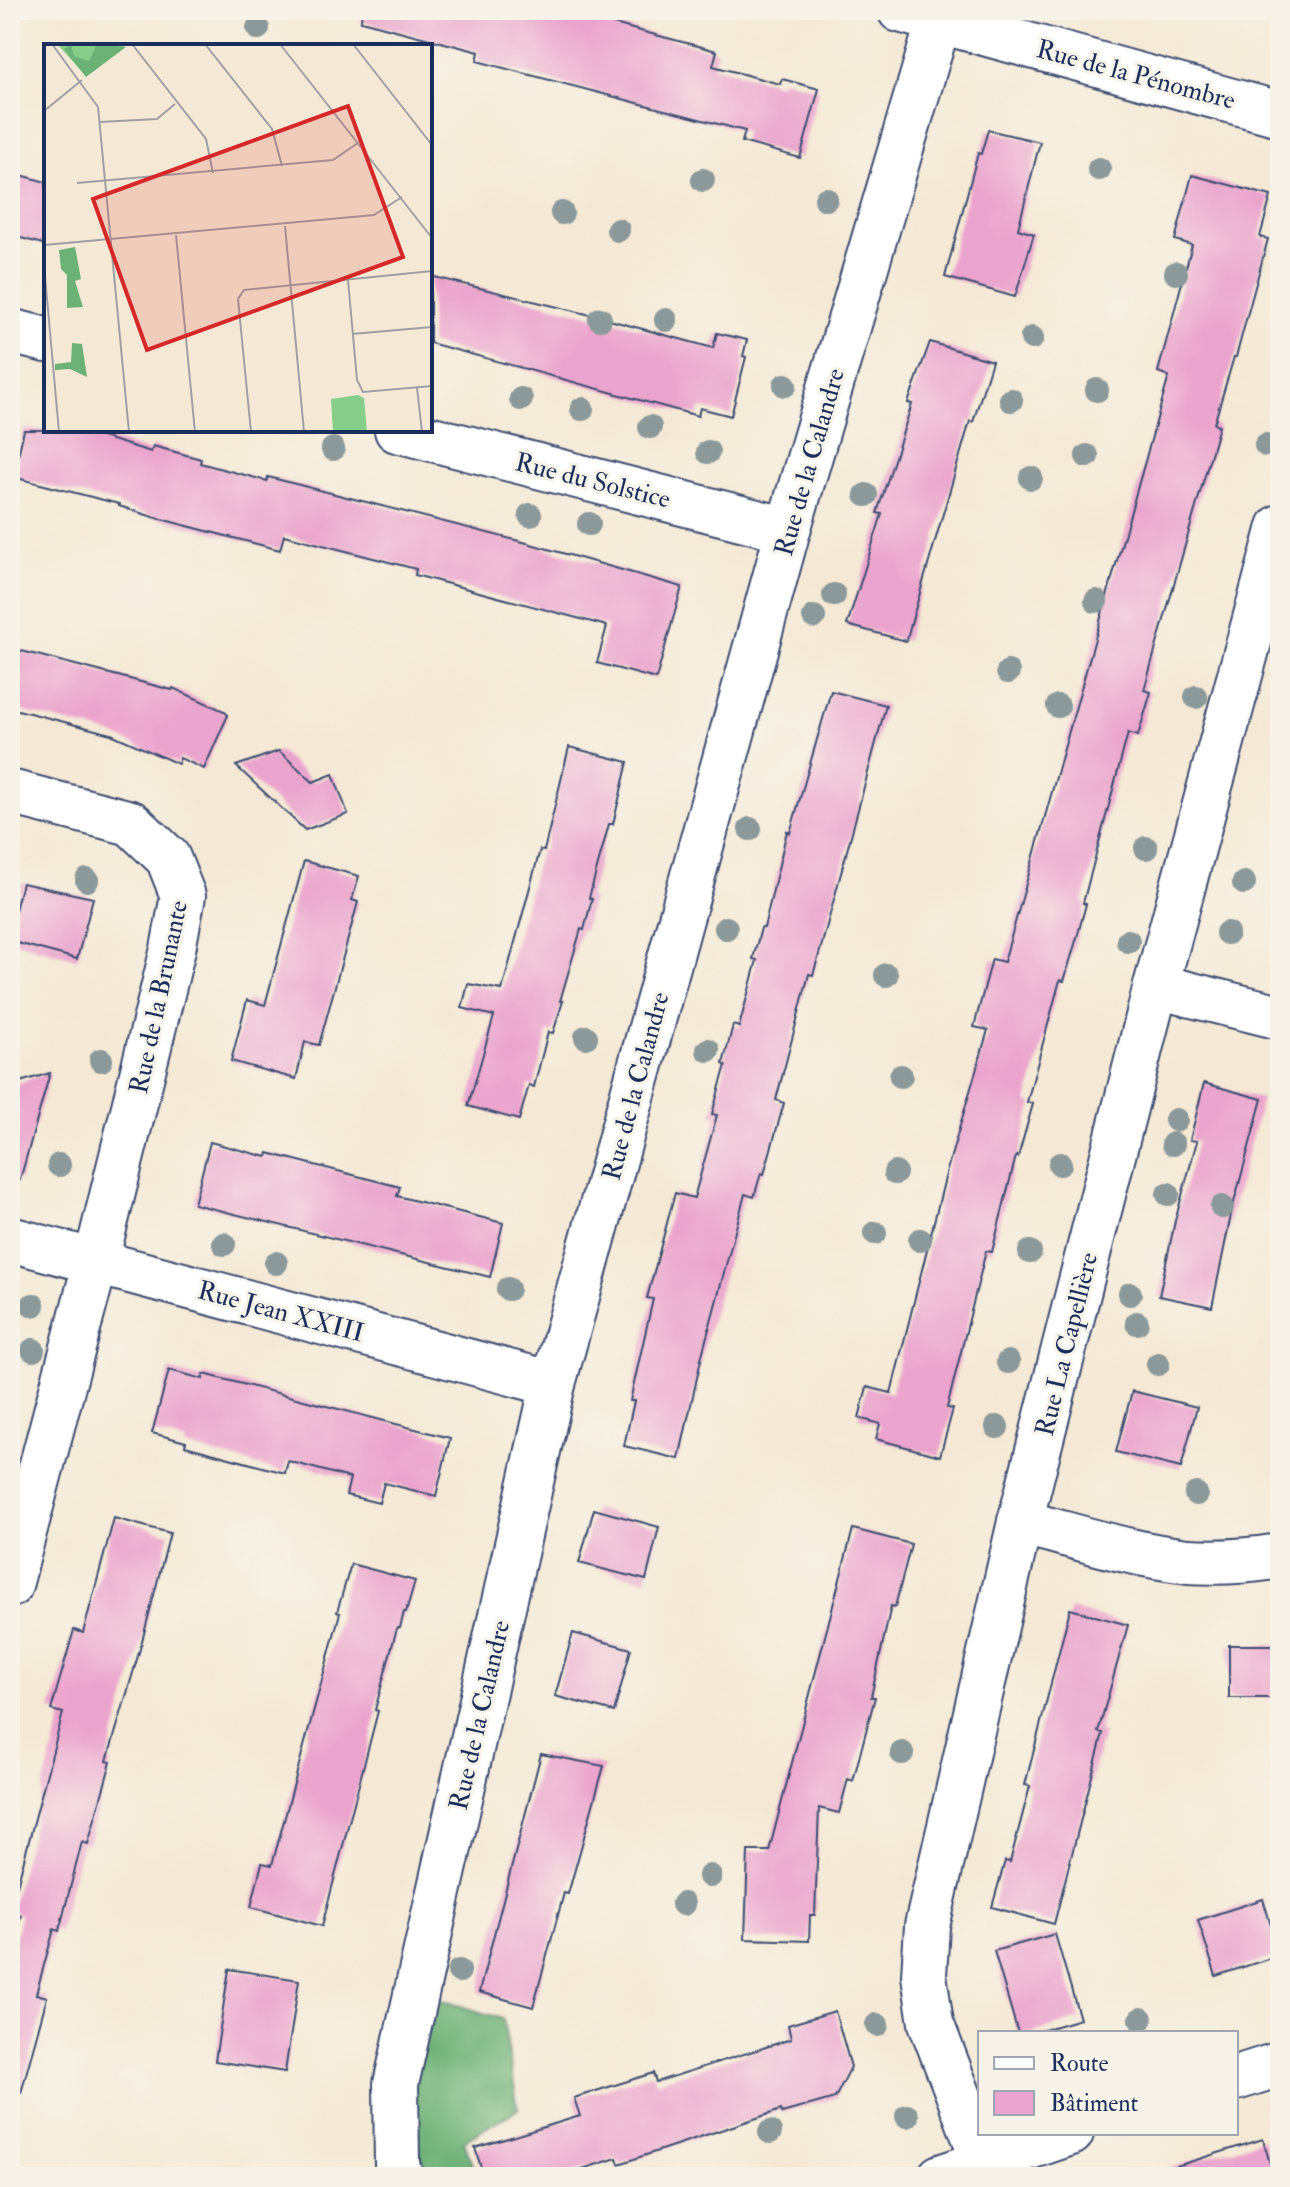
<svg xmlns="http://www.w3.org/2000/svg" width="1290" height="2187" font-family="'IM FELL Double Pica',serif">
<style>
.forest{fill:#6cb175;stroke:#44706a;stroke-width:2}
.building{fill:#eba4cd}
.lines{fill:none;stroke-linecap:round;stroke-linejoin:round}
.minor-casing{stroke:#3c4b70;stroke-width:48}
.minor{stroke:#fff;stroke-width:44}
.tree{fill:#8c999a}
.labels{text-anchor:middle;stroke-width:6;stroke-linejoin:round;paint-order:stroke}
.street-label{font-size:26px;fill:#1b2f5e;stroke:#f7f3e8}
.inset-road{fill:none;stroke:#9e9fa5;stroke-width:2}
.view{fill:#d62828;fill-opacity:0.15;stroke:#d62828;stroke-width:4}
.inset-edge{fill:none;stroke:#1b2f5e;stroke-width:4}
</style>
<rect width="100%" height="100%" fill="#f7f3e8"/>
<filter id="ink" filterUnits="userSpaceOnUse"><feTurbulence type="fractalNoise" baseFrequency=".0125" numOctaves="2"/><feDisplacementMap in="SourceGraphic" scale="16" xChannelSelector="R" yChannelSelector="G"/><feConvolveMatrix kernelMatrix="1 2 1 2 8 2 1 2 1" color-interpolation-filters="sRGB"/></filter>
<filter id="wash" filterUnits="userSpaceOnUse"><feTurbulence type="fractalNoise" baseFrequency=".006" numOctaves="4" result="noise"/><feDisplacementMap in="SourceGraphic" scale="32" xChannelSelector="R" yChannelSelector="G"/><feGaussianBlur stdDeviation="1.8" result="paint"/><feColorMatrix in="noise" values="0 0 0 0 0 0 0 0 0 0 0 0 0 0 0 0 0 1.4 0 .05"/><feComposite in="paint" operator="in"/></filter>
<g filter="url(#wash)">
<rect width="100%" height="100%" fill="#f5e9d5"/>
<polygon class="forest" points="431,1997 503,2019 518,2109 464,2141 476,2177 428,2177 401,2098"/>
<g id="blocks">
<g class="building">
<polygon points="362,10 560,10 717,51 713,66 780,84 782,79 819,89 800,158 742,142 745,131 477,61 479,52 361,21"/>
<polygon points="988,130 1040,142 1018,229 1034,234 1015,297 945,277 978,153 981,154"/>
<polygon points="10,172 46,182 46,245 10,235"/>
<polygon points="1192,175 1271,196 1260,237 1268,239 1236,357 1234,357 1214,424 1219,426 1144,690 1151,692 1138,736 1128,733 1083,903 1086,904 1078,934 1064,981 1060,980 1027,1102 1033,1104 1018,1157 1016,1156 992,1252 986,1251 947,1408 953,1409 940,1456 876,1439 880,1424 859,1418 867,1387 891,1393 947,1170 988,1030 974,1027 992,959 1004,962 1169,376 1158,372 1192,245 1175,240"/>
<polygon points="430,276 591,315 713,348 717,333 747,340 743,356 746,357 731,416 700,408 698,416 430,343"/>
<polygon points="930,342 992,361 973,422 970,421 906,641 847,625 882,514 877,513 912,404 908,403"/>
<polygon points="24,430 79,430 151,452 153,446 201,459 200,463 267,481 268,477 527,543 682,587 656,679 597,663 607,626 415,575 416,569 284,535 280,550 153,517 119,506 119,504 13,477"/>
<polygon points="10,648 172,690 173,688 224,711 228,715 204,769 180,758 178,764 111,734 10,708"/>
<polygon points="831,691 886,705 822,944 813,975 809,974 776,1100 784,1103 764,1174 761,1173 754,1197 745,1194 702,1355 679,1459 624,1446 634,1401 630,1401 653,1299 647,1298 675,1193 694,1198 717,1115 712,1114 726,1065 723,1064 733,1025 739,1027 757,960 753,959 761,928 764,928 787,831 790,833"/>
<polygon points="569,747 628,762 613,824 609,824 589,898 592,899 584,930 581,929 560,1001 563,1001 553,1033 548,1032 534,1087 529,1085 519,1120 468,1106 494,1016 462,1008 468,984 502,990 540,850 544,851"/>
<polygon points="279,751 313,782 333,774 348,814 305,830 236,766"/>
<polygon points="304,861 359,876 352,900 358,902 319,1045 305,1042 296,1079 231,1061 247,1000 265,1005"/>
<polygon points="22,883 93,898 77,959 10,941 10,930"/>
<polygon points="50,1073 20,1180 10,1179 10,1085"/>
<polygon points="1204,1083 1262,1099 1232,1210 1212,1307 1159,1296 1175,1221 1197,1141 1190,1140"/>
<polygon points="210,1142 267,1157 268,1153 400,1187 397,1196 503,1223 490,1277 194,1204"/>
<polygon points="169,1370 203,1379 204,1374 450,1438 436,1496 384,1483 379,1503 346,1495 350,1478 288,1461 285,1473 185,1446 186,1442 152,1433"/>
<polygon points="1132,1391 1197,1407 1181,1468 1116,1452"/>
<polygon points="594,1509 659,1527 646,1580 579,1563"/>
<polygon points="114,1518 170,1533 140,1649 107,1761 111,1762 88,1844 82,1842 59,1931 54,1929 36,1994 47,1997 21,2093 10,2092 10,1956 21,1915 10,1912 63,1713 51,1710 74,1630 83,1633"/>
<polygon points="853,1529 911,1544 895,1607 891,1606 871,1697 875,1697 853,1781 848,1779 839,1813 819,1808 815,1915 810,1915 809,1941 745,1939 748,1851 769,1851"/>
<polygon points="351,1564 415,1581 406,1612 404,1612 400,1628 397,1628 375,1710 378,1711 322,1926 251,1907 262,1863 272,1865 340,1613 337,1612"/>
<polygon points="1070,1609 1128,1625 1098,1732 1103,1733 1054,1924 992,1907 1005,1861 1010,1862 1030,1786 1025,1785"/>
<polygon points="573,1633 631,1649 614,1712 555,1696"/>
<rect x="1229" y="1645" width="51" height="53"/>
<polygon points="541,1754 604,1766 568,1894 564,1893 533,2007 479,1992"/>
<polygon points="1263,1899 1280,1955 1216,1976 1198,1920"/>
<polygon points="1055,1934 1080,2019 1033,2033 1018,2033 994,1951"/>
<polygon points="229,1969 299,1980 285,2072 215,2061"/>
<polygon points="835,2011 851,2067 835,2098 782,2113 781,2110 619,2164 617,2158 557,2177 484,2177 475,2148 580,2116 574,2098 653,2073 656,2082 791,2039 788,2025"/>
<polygon points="1263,2139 1274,2177 1168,2177 1167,2169"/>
</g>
</g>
</g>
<g filter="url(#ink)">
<use href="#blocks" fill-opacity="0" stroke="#3c4b70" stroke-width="2"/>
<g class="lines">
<defs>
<g id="minor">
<polyline points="900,10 1280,114"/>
<polyline points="10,331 46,340"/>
<polyline points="397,430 788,530"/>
<polyline points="10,792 131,823 168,858 183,896 173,949 96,1261 10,1585"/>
<polyline points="1156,986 1280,1017"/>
<polyline points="10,1239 553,1384"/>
<path d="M 1020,1522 C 1075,1536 1132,1555 1188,1561 C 1219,1563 1250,1561 1280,1556"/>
<polyline points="1236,2078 1280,2064"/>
<polyline points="984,2162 931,2023 924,1975 927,1926 1020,1522 1156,986 1280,527"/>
<polyline points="401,2177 397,2165 396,2084 553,1384 788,530 942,10"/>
<polyline points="940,2177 1071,2133"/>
</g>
</defs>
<use href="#minor" class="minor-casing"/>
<use href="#minor" class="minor"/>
</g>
<g class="tree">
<circle cx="258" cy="28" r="12"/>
<circle cx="1099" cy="169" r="12"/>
<circle cx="703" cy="180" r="12"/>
<circle cx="826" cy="199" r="12"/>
<circle cx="562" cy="213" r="12"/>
<circle cx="618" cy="230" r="12"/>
<circle cx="1176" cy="273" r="12"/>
<circle cx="600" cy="319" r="12"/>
<circle cx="666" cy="320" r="12"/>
<circle cx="1032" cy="338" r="12"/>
<circle cx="785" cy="385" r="12"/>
<circle cx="1097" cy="390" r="12"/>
<circle cx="521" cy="399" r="12"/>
<circle cx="1011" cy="400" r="12"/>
<circle cx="582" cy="409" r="12"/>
<circle cx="650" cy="427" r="12"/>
<circle cx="1266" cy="445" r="12"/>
<circle cx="333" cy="449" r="12"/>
<circle cx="708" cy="452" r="12"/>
<circle cx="1087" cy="456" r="12"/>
<circle cx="1031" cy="478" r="12"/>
<circle cx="866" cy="495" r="12"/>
<circle cx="530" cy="515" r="12"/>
<circle cx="589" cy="524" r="12"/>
<circle cx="834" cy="595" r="12"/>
<circle cx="1096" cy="601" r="12"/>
<circle cx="814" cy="617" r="12"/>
<circle cx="1008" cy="672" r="12"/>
<circle cx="1196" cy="697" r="12"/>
<circle cx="1058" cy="706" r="12"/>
<circle cx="750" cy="829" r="12"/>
<circle cx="1146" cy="848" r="12"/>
<circle cx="87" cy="880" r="12"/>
<circle cx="1244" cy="883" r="12"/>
<circle cx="726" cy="928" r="12"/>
<circle cx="1227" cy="933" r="12"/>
<circle cx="1128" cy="941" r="12"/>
<circle cx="886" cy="975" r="12"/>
<circle cx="586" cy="1037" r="12"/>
<circle cx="708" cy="1050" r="12"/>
<circle cx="101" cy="1060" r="12"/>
<circle cx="901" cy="1076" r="12"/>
<circle cx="1176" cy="1120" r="12"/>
<circle cx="1173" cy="1144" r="12"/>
<circle cx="1060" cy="1164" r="12"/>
<circle cx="59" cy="1165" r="12"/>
<circle cx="895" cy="1173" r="12"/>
<circle cx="1168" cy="1194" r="12"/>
<circle cx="1222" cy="1207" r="12"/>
<circle cx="875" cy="1233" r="12"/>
<circle cx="920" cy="1240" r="12"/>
<circle cx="224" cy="1244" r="12"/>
<circle cx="1030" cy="1252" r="12"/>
<circle cx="276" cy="1263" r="12"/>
<circle cx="508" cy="1289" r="12"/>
<circle cx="1130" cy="1294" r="12"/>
<circle cx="33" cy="1305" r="12"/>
<circle cx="1137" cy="1323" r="12"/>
<circle cx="33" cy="1350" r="12"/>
<circle cx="1008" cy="1362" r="12"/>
<circle cx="1158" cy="1364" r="12"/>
<circle cx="997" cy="1427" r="12"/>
<circle cx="1196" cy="1494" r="12"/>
<circle cx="902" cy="1753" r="12"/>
<circle cx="710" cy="1876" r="12"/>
<circle cx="683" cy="1904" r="12"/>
<circle cx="459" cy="1971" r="12"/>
<circle cx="1141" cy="2019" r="12"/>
<circle cx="877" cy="2025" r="12"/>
<circle cx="907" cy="2116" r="12"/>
<circle cx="770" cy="2132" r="12"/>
</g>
</g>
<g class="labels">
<g class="street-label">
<text transform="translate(1136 74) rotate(15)" y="9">Rue de la Pénombre</text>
<text transform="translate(809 462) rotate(-74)" y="9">Rue de la Calandre</text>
<text transform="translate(593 480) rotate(14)" y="9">Rue du Solstice</text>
<text transform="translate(158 997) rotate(-78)" y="9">Rue de la Brunante</text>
<text transform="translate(635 1086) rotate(-75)" y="9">Rue de la Calandre</text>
<text transform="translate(281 1311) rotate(15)" y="9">Rue Jean XXIII</text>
<text transform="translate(1066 1344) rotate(-76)" y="9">Rue La Capellière</text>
<text transform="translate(479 1715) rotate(-77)" y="9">Rue de la Calandre</text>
</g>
</g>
<g transform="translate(44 44)">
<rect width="388" height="388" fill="#f5e9d5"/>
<path d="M 13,0 L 83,0 L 41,31 ZM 314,351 L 320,354 L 323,388 L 289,388 L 287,355 Z" fill="#86ce89"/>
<path d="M 27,0 L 30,12 L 45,17 L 53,0 L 82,3 L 42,33 L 20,5 ZM 31,203 L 37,235 L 31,237 L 39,263 L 23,264 L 23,231 L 17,225 L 15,206 ZM 28,299 L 38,300 L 43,333 L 26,325 L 11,326 L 11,320 L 27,318 Z" fill="#6cb175"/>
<path class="inset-road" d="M 8,0 L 54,63 L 85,388M 88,0 L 162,95 L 169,129M 161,0 L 228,85 L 238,122M 236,0 L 388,194M 309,0 L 388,101M 0,67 L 38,36M 56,78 L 113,75 L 131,60M 33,139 L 289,116 L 314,99M 241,182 L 260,388M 132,191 L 151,388M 0,201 L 330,171 L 358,153M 0,221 L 15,388M 304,236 L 313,336 L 319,348 L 388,342M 308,290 L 388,283M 373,344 L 378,388M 207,388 L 194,255 L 200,246 L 388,227"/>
<path class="view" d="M 304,62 L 359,213 L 103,306 L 49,155 Z"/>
<rect width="388" height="388" class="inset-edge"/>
</g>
<rect width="1290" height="2187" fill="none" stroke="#f7f3e8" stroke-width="40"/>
<rect x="978" y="2031" width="260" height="104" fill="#f7f3e8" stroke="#9fa5b1" stroke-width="2"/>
<rect x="994" y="2057" width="40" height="12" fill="#ffffff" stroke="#9fa5b1" stroke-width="2"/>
<text x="1050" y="2071" font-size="24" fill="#1b2f5e">Route</text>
<rect x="994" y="2091" width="40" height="24" fill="#eba4cd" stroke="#9fa5b1" stroke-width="2"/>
<text x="1050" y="2111" font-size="24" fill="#1b2f5e">Bâtiment</text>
</svg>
